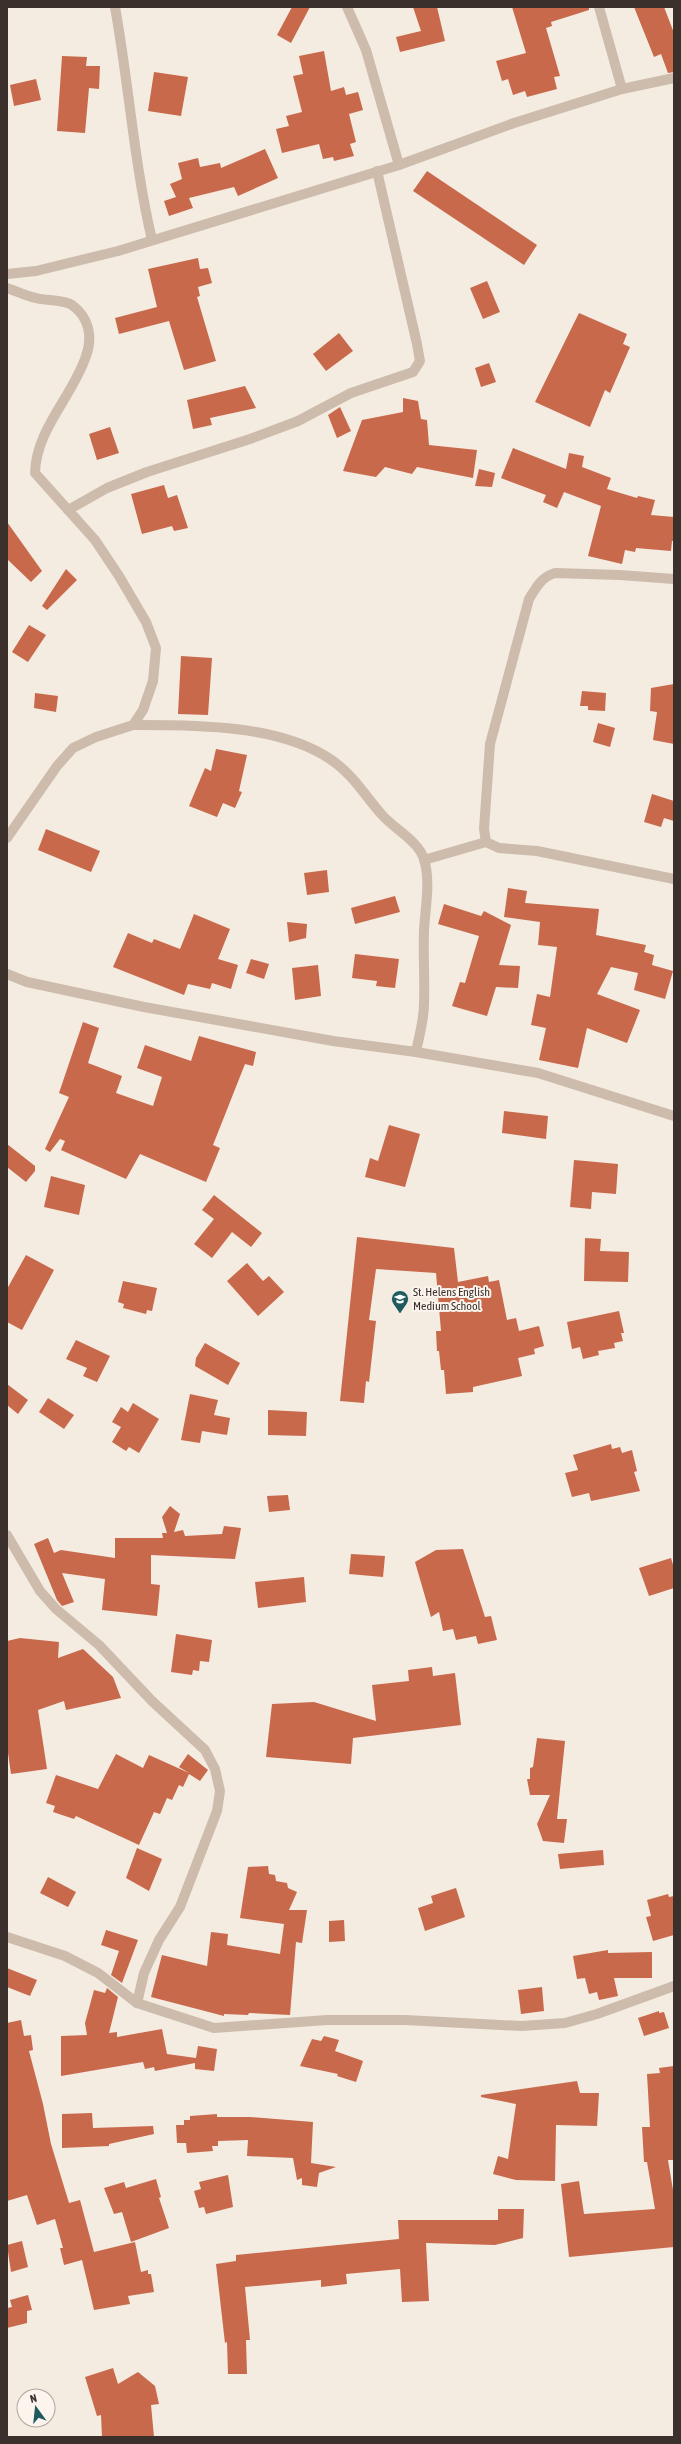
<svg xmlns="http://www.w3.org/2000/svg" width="681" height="2444" font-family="'Asap Condensed',sans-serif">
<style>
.building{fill:#c8694b}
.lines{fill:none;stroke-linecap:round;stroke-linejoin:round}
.street{stroke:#cdbbac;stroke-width:10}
.labels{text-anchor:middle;stroke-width:4;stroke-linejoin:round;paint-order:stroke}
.poi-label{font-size:12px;fill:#3b302b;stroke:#fbf5ee;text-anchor:start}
</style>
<rect width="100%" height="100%" fill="#f4ebe1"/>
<g class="building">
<polygon points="292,7 310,7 291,43 277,35"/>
<polygon points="413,7 437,7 445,41 400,52 396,37 421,31"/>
<polygon points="512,7 589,7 589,10 551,22 552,26 546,28 560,76 554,77 557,89 527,97 525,91 513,95 508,79 502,81 496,61 526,53"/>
<polygon points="634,7 664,7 674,33 674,72 668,73 661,54 654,57"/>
<polygon points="324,51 331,91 344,87 346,95 358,92 363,110 349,114 356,142 350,144 354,156 334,161 333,157 323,159 319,144 282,153 276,129 289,126 286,116 302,112 293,76 303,74 299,56"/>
<polygon points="62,56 87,57 86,66 100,66 99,89 89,88 85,133 57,131"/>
<polygon points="154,72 188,77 181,116 148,111"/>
<polygon points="36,79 41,100 14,106 10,85"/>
<polygon points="265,149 278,178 238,196 234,187 189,198 193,208 169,216 164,201 176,197 170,184 182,179 178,163 198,158 200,167 220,163 221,168"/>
<polygon points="427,171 537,245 524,265 413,191"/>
<polygon points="198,258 200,269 208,268 212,283 198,287 200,296 197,297 216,361 184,370 169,321 119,334 115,318 157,307 148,269"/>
<polygon points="487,281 500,312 483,319 470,288"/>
<polygon points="579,313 627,334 623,344 630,347 610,393 605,390 590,427 535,402"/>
<polygon points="339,333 353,351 326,371 313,354"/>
<polygon points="489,363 496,382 481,387 475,368"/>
<polygon points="245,386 256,408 210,418 212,425 193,429 187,400"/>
<polygon points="403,398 418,401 421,419 427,420 429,445 477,450 473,478 417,467 412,474 385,467 376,477 343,471 362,420 403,412"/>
<polygon points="340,407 351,431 337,438 328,415"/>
<polygon points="110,427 119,453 97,460 89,434"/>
<polygon points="513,448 566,469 569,453 584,456 582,467 611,478 607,489 637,498 638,496 655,500 651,515 674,517 674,541 672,541 671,551 636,548 635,552 625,550 622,564 588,556 601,506 564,492 557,508 543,502 546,495 501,478"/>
<polygon points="479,469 495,473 492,487 475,486"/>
<polygon points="164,485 168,498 177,495 188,528 174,531 172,526 142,534 131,494"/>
<polygon points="7,522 42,571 31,582 7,559"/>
<polygon points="66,569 77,580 47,610 42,606"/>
<polygon points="29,625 46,635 28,662 12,652"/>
<polygon points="181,656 212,658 208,715 178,714"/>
<polygon points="674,684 674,744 653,740 657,712 650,711 651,688"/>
<polygon points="582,691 606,693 605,711 588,710 588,706 580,706"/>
<polygon points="35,693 58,696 56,712 34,708"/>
<polygon points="598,723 615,728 610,747 593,742"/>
<polygon points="216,749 247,755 239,791 242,792 235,808 223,803 217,817 189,806 205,768 211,771"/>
<polygon points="652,794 674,801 674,821 664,818 661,827 644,822"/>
<polygon points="46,829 100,851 91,872 38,850"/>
<polygon points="327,870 329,892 307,895 304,873"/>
<polygon points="508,888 527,891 525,903 599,909 596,935 646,945 644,952 654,955 652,965 673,971 665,999 634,990 638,973 611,967 597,994 640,1010 627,1043 587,1028 578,1068 539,1060 546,1028 531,1025 537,994 550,997 557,947 538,945 540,922 504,917"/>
<polygon points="395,896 400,912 355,924 351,908"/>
<polygon points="444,904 481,916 484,911 511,925 499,965 520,966 518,988 496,987 487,1016 452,1006 460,982 465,983 479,936 438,924"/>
<polygon points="194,914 230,929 218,959 238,965 231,989 212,983 210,989 188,984 184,995 113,967 128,933 152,943 154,939 180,949"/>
<polygon points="287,922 307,924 306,938 289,942"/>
<polygon points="355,954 399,959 395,988 376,986 377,981 352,978"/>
<polygon points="251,959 269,964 264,979 246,973"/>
<polygon points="318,965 321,996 295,1000 292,968"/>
<polygon points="83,1022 99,1028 88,1063 122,1076 116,1093 153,1106 162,1077 137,1068 145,1045 191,1061 199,1036 256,1052 253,1066 245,1064 213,1145 220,1148 206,1182 140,1154 126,1179 61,1150 65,1141 60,1139 50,1152 45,1149 69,1097 59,1093"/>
<polygon points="504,1111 548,1116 546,1139 502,1133"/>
<polygon points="389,1125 420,1134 405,1187 365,1177 370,1158 378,1161"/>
<polygon points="7,1144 35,1166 35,1171 26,1182 7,1167"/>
<polygon points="574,1160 618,1164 616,1194 592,1192 591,1209 570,1207"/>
<polygon points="51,1176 85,1185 79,1215 44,1207"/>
<polygon points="214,1195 262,1233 251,1247 232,1232 212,1258 194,1244 214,1219 202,1210"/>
<polygon points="357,1237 454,1248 458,1282 488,1276 489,1282 499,1280 507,1320 516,1318 519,1331 539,1326 544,1346 534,1349 535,1354 518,1358 522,1376 473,1387 473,1392 446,1394 444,1370 441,1370 439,1351 437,1351 436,1331 441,1331 436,1273 376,1269 369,1320 376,1321 369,1382 366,1381 364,1403 340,1401"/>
<polygon points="585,1238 601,1239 600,1251 629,1252 628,1282 584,1281"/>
<polygon points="26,1255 54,1270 22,1330 7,1322 7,1289"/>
<polygon points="247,1263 263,1281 269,1276 284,1292 258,1316 227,1281"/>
<polygon points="123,1281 157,1288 152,1311 147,1310 146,1314 123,1308 124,1304 118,1302"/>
<polygon points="619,1311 624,1333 621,1333 623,1341 614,1343 615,1348 598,1351 599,1355 583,1359 580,1347 572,1349 567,1322"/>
<polygon points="76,1340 110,1356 97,1382 83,1376 87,1368 66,1359"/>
<polygon points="205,1343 240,1363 228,1385 195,1366 196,1358"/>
<polygon points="7,1384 28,1400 18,1414 7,1405"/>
<polygon points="190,1394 218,1400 214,1415 230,1418 227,1435 202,1431 200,1443 181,1440"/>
<polygon points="48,1398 74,1415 64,1429 39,1412"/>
<polygon points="133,1403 159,1419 139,1453 129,1447 126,1451 112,1442 121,1427 112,1422 121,1407 128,1412"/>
<polygon points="268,1410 307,1412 306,1436 268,1435"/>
<polygon points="611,1444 612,1449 620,1447 622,1453 632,1450 637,1471 634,1472 640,1491 591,1501 589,1493 572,1497 565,1473 578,1470 573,1455"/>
<polygon points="288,1495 290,1510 269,1512 267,1496"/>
<polygon points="170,1506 180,1514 174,1532 183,1530 185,1536 222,1534 224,1526 241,1528 235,1559 151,1555 151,1584 160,1585 157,1616 102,1610 105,1579 62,1573 74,1602 62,1606 57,1600 34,1544 48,1538 54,1553 61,1550 115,1558 115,1538 163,1538 162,1533 167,1533 162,1517"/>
<polygon points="463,1549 485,1617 491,1616 497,1640 478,1644 476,1636 456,1640 453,1629 443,1631 439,1612 431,1617 415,1562 436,1550"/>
<polygon points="351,1554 385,1556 383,1577 349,1574"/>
<polygon points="671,1558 674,1568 674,1588 649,1596 639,1568"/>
<polygon points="304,1577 306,1602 258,1608 255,1582"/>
<polygon points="176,1634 212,1640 209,1662 200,1661 199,1671 193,1670 192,1675 171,1672"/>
<polygon points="20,1638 59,1642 58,1658 83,1649 113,1677 121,1698 66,1710 64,1701 38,1710 47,1769 11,1774 7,1746 7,1641"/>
<polygon points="432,1667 433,1676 455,1673 461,1725 353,1738 351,1764 266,1757 272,1704 314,1702 376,1721 372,1685 409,1681 408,1670"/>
<polygon points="537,1738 565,1741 557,1819 567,1819 564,1843 543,1841 537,1824 550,1795 530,1795 527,1779 530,1779 530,1768 533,1767"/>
<polygon points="116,1754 143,1768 149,1755 189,1773 179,1767 188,1754 208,1770 200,1781 189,1774 183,1787 179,1785 172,1800 167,1798 160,1814 154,1812 139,1845 76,1816 74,1819 53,1812 55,1806 46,1803 56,1775 98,1789"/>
<polygon points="137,1848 162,1859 149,1891 126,1878"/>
<polygon points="603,1850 604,1865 560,1869 558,1854"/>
<polygon points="268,1866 269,1874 275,1875 276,1881 287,1883 288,1888 297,1892 289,1910 307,1910 302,1943 296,1942 290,2015 249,2013 248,2015 224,2014 224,2016 151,1997 162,1955 207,1966 211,1932 228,1934 227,1945 280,1954 284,1924 240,1918 248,1867"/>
<polygon points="48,1877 76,1892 68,1907 40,1893"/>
<polygon points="456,1888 465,1917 425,1931 418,1908 433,1903 431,1896"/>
<polygon points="668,1894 669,1897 674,1896 674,1935 653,1941 646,1917 651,1916 647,1900"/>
<polygon points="344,1920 345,1941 329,1942 329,1921"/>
<polygon points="106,1930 138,1940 122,1983 111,1975 119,1951 101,1945"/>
<polygon points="608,1950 608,1953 652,1952 652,1978 614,1978 618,1996 599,2000 597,1992 589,1994 585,1978 577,1979 573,1956"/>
<polygon points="7,1968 37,1980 30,1996 7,1987"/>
<polygon points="542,1987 544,2011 521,2014 518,1990"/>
<polygon points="107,1988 118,1997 109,2033 117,2032 117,2037 162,2029 167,2054 196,2058 198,2046 217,2049 214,2071 195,2069 195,2063 155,2071 154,2067 145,2069 143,2062 61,2076 61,2036 87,2035 85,2023 94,1990 105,1993"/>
<polygon points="659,2011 659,2013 664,2012 669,2028 644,2036 638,2018"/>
<polygon points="21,2020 24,2036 31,2035 33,2050 29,2051 43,2104 51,2144 69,2203 80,2200 94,2252 135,2242 141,2272 148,2270 148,2274 151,2274 154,2292 128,2296 130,2304 94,2310 82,2260 64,2265 60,2248 63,2248 55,2219 37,2225 27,2195 7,2201 7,2023"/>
<polygon points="324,2036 339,2040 335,2051 363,2061 356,2082 337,2076 338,2074 300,2066 312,2039 321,2041"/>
<polygon points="674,2066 674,2160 668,2160 674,2196 674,2247 569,2257 561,2184 579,2181 584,2214 655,2209 647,2162 644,2162 642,2127 650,2127 647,2074 660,2073 659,2068"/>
<polygon points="577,2081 580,2093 599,2093 597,2126 556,2125 555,2181 516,2180 493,2174 498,2156 508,2159 516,2104 481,2097 481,2095"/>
<polygon points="92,2113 93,2128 153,2126 154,2134 109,2144 109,2146 62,2148 62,2114"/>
<polygon points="217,2114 217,2117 250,2117 313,2122 311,2163 336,2167 319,2173 317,2187 302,2185 302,2178 297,2180 293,2158 247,2156 248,2140 218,2141 218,2146 212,2146 213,2151 187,2153 186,2143 177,2143 176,2125 184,2125 184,2120 190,2120 190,2116"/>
<polygon points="228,2175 233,2207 206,2214 204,2207 199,2208 194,2191 201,2189 199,2182"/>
<polygon points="156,2179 161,2197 159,2198 169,2228 131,2242 122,2212 114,2214 104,2188 124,2182 126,2188"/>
<polygon points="498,2209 524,2209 523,2238 495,2245 426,2243 429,2301 402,2302 400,2269 346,2274 347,2284 321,2287 321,2280 245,2287 250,2340 246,2340 247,2374 228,2374 227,2342 225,2343 216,2264 236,2261 236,2255 399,2239 398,2220 498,2220"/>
<polygon points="22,2241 28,2267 11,2272 7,2245"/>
<polygon points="28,2295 32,2310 27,2311 27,2323 7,2328 7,2308 12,2307 10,2300"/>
<polygon points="113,2368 118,2384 138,2372 155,2386 159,2404 151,2405 154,2437 102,2437 101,2415 97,2416 85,2377"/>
</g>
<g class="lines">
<g class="street">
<path d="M 115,7 C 129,85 134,163 152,240"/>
<polyline points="347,7 366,50 399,165"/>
<polyline points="599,7 622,89"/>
<polyline points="7,274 36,271 118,251 399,165 514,123 622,89 674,78"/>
<path d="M 7,288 C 16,291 26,296 36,298 C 46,301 63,299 72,305 C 89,317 93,337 86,356 C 73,396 36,429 35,473 L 95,540 L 119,576 L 146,622 L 156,648 L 153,681 L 143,710 L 133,725 L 96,737 L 73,748 L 57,766 L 7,838"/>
<polyline points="68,510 107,488 147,472 250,439 298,421 351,393 413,372 420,361 417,344 377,171"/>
<path d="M 674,579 L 620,575 L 555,573 C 541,577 536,588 529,599 L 490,744 L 484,829 L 486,842 L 499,848 L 537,851 L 674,879"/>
<path d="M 133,725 C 193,725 278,724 330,759 C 353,774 365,796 383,816 C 396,830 418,841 424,859 C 431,883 425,908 424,931 C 423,956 425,980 424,1004 C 424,1020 419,1036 416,1052"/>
<polyline points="424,860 486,842"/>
<polyline points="7,974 27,982 144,1007 333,1041 416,1052 538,1073 674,1116"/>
<polyline points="7,1535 40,1591 56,1609 99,1645 152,1701 205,1750 215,1769 220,1791 217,1811 180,1907 159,1940 144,1973 137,2003"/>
<polyline points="7,1937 65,1956 98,1973 137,2003 214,2028 327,2020 405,2020 522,2026 565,2023 597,2014 674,1986"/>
</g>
</g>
<defs>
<symbol id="school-pin" viewBox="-11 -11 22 30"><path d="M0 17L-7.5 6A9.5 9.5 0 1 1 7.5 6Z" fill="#1f5a5e" stroke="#fbf5ee"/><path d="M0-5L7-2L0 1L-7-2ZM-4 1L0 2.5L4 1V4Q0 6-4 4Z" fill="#fff"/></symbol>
</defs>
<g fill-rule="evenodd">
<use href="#school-pin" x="390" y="1289" width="20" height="27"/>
</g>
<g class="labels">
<g class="poi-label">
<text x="413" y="1296">St. Helens English<tspan x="413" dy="14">Medium School</tspan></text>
</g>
</g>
<rect width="681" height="2444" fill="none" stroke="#3b302b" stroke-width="16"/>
<g transform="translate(36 2408) rotate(345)"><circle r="19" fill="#fbf5ee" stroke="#aea6a0"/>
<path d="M0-3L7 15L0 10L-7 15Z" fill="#1f5a5e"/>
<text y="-6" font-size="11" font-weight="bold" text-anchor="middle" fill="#3b302b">N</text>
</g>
</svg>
